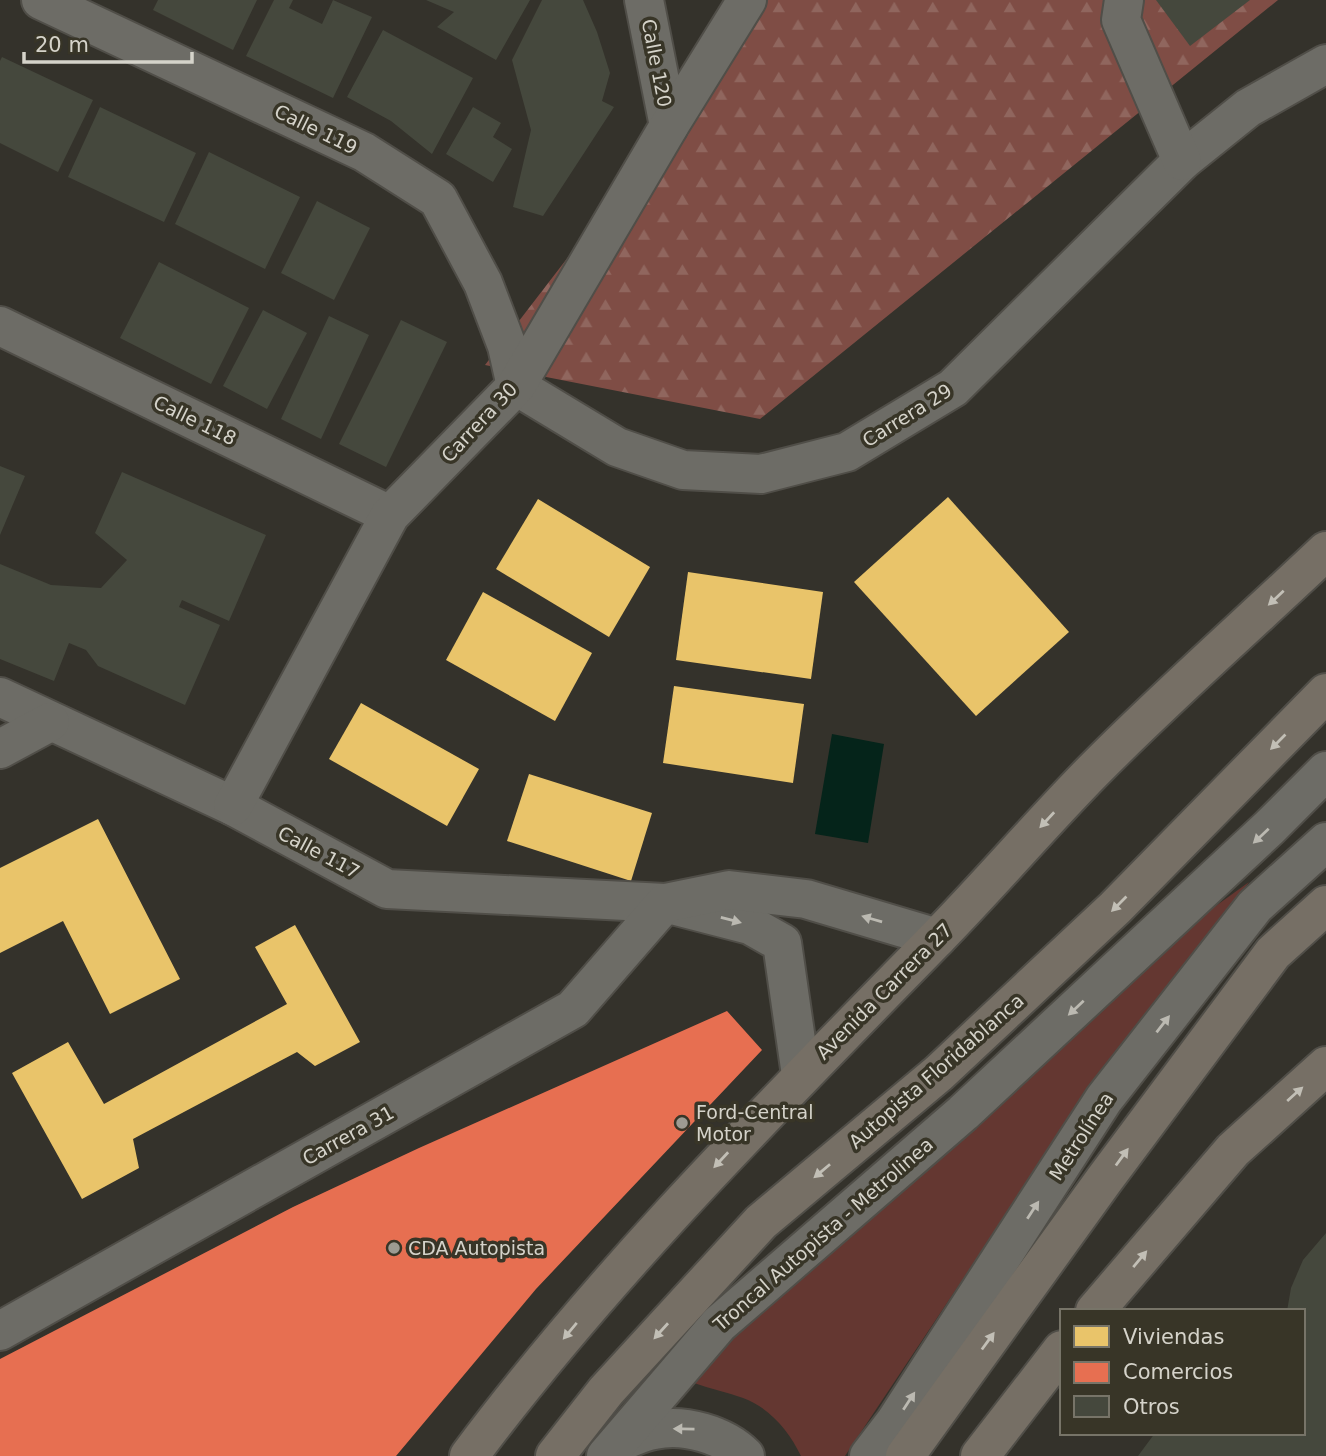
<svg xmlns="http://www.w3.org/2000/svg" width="1326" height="1456" font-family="'DejaVu Sans',sans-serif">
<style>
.green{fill:#643731}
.forest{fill:url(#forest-firs)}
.water{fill:#05241a}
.homes{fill:#e9c46a}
.shops{fill:#e76f51}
.building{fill:#45483d}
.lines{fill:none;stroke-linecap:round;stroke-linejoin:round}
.minor-casing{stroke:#504e48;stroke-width:42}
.highway-casing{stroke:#504e48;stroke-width:42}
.minor{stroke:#6d6c66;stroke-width:38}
.highway{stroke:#766f65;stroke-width:38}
.oneway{fill:#c2bfb6}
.oneway2{fill:#bbb9b1}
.poi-dot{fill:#9d9b92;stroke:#383527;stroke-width:2.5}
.labels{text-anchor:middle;stroke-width:7;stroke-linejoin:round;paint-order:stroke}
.street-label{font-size:19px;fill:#d5d3ca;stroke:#383527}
.poi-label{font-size:19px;fill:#d5d3ca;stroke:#383527;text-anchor:start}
</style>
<defs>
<pattern id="forest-firs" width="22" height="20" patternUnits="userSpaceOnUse" patternTransform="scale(1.75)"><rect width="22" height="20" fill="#7f4d45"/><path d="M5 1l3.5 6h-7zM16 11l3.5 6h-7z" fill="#90665e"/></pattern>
</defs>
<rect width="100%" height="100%" fill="#34322b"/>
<path class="green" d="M 1249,882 L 1135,1032 L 977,1258 L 845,1456 L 801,1456 C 789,1431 770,1408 743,1398 C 727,1392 710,1389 694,1383 L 753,1317 L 1192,923 Z"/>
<polygon class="forest" points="747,0 1278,0 760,419 485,365 669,126"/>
<polygon class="water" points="832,734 884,744 868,843 815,834"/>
<g class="homes">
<polygon points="948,497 1069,632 976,716 854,582"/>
<polygon points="538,499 650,567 609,637 496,569"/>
<polygon points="688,572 823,592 811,679 676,660"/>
<polygon points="483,592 592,653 555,721 446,660"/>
<polygon points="674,686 804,704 793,783 663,763"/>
<polygon points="361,703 479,769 447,826 329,759"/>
<polygon points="529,774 652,813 631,881 507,841"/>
<polygon points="98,819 180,979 110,1014 63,921 0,953 0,868"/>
<polygon points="295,925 360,1042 315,1066 297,1052 133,1139 139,1168 82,1199 12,1073 68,1042 104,1104 287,1004 255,947"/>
</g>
<polygon class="shops" points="727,1011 762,1050 536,1289 396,1456 0,1456 0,1359 293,1207 419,1148"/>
<g class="building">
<polygon points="158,0 257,0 233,50 153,10"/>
<polygon points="274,0 293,0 289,8 322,24 333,0 372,17 333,98 246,56"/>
<polygon points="426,0 530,0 496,60 437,27 454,12"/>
<polygon points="542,0 583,0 597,32 610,73 602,101 614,107 543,216 513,207 531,130 512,60"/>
<polygon points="1156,0 1250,0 1190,46"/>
<polygon points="383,30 473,78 432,154 391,121 347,97"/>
<polygon points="2,57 93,100 58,172 0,143 0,61"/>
<polygon points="100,107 196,153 164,222 68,177"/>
<polygon points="473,107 501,123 493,137 512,149 493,182 446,154"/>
<polygon points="209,152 300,197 265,269 175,224"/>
<polygon points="317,201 370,228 334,300 281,273"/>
<polygon points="159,262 249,308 211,384 120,338"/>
<polygon points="263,310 307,333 267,409 223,386"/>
<polygon points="329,316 369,335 321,439 281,419"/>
<polygon points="401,320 447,342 386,467 339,444"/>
<polygon points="0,466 25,476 0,535"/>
<polygon points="122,472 266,535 229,621 182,600 179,607 220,625 185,705 98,666 86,650 69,643 54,681 0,659 0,564 51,585 101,588 127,560 95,533"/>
<polygon points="1326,1233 1326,1456 1138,1456 1155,1433 1303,1433 1303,1311 1287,1311 1291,1288 1303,1260"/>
</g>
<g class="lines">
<defs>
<g id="minor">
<polyline points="41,0 364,152 438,199 483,283 507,346 516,386 617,447 683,470 761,474 847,452 953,388 1182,161 1248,108 1326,64"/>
<polyline points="644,0 669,126"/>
<polyline points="1124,0 1121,20 1182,161"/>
<polyline points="0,326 390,515"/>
<polyline points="0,697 233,806 387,889 665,903 750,925 782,943 801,1075"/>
<polyline points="0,749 50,722"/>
<polyline points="233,806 390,515 516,386 669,126 747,0"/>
<polyline points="0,1331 573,1009 665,903 729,890 806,899 937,938"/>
<path d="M 618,1443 C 630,1438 642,1432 654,1430 C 684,1423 724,1435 745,1456"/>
<polyline points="606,1456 719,1324 963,1113 1269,828 1326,771"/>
<polyline points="869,1456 895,1422 1104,1099 1255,906 1326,842"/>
</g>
<g id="highway">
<polyline points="1095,1311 1233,1150 1326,1066"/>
<path d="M 469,1456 C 608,1270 773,1106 935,940 C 989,885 1039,826 1093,771 C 1168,695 1249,624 1326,551"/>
<polyline points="555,1456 606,1391 761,1222 939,1073 1115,908 1326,693"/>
<polyline points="905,1456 1104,1180 1273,953 1326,905"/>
<polyline points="980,1456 1062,1350"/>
</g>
</defs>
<use href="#minor" class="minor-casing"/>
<use href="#highway" class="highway-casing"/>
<use href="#minor" class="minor"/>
<use href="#highway" class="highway"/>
</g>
<defs><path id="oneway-solid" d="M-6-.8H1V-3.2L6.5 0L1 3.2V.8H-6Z" transform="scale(1.75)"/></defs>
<g class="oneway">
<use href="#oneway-solid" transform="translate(1276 598) rotate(137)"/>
<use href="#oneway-solid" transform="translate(1278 742) rotate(135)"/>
<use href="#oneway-solid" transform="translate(1047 820) rotate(133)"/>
<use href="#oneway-solid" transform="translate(1119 904) rotate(135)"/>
<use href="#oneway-solid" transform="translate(1295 1094) rotate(-42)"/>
<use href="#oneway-solid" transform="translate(1122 1157) rotate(-54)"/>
<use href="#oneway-solid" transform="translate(721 1160) rotate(133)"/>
<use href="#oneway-solid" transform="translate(822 1171) rotate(140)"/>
<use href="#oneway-solid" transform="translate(1140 1259) rotate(-50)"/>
<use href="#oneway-solid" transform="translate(570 1331) rotate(130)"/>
<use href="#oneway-solid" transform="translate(661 1331) rotate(132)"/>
<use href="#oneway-solid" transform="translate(988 1341) rotate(-54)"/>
</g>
<g class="oneway2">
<use href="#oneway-solid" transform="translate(1261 836) rotate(137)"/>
<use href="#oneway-solid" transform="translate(872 919) rotate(-164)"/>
<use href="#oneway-solid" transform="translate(731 920) rotate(15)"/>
<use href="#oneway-solid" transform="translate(1076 1008) rotate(137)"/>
<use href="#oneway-solid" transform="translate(1163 1024) rotate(-52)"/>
<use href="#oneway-solid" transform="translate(1033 1210) rotate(-57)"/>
<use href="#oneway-solid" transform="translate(909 1401) rotate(-57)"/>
<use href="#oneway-solid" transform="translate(684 1429) rotate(-179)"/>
</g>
<g class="poi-dot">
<circle cx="682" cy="1123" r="7"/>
<circle cx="394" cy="1248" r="7"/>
</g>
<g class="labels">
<g class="street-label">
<text transform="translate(657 63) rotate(79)" y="7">Calle 120</text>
<text transform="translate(316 129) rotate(26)" y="7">Calle 119</text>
<text transform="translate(907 415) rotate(-32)" y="7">Carrera 29</text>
<text transform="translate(195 420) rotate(26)" y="7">Calle 118</text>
<text transform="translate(479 422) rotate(-47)" y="7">Carrera 30</text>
<text transform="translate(319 852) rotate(28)" y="7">Calle 117</text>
<text transform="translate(884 991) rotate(-45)" y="7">Avenida Carrera 27</text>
<text transform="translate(936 1071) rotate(-41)" y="7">Autopista Floridablanca</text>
<text transform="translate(348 1135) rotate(-29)" y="7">Carrera 31</text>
<text transform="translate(1081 1136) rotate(-57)" y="7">Metrolínea</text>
<text transform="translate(823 1234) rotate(-41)" y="7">Troncal Autopista - Metrolinea</text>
</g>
<g class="poi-label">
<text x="696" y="1119">Ford-Central<tspan x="696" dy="22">Motor</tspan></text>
<text x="408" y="1255">CDA Autopista</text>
</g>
</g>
<rect x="1060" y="1309" width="245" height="126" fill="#383527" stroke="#777468" stroke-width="2"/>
<rect x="1074" y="1326" width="35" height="21" fill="#e9c46a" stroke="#777468" stroke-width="2"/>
<text x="1123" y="1344" font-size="21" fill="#d5d3ca">Viviendas</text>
<rect x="1074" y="1362" width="35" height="21" fill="#e76f51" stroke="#777468" stroke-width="2"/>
<text x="1123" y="1379" font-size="21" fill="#d5d3ca">Comercios</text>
<rect x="1074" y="1396" width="35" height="21" fill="#45483d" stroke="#777468" stroke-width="2"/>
<text x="1123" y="1414" font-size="21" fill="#d5d3ca">Otros</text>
<path d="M24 52v10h168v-10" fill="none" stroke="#d5d3ca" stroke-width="3.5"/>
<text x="35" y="52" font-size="21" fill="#d5d3ca" stroke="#383527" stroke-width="5" paint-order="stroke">20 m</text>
</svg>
